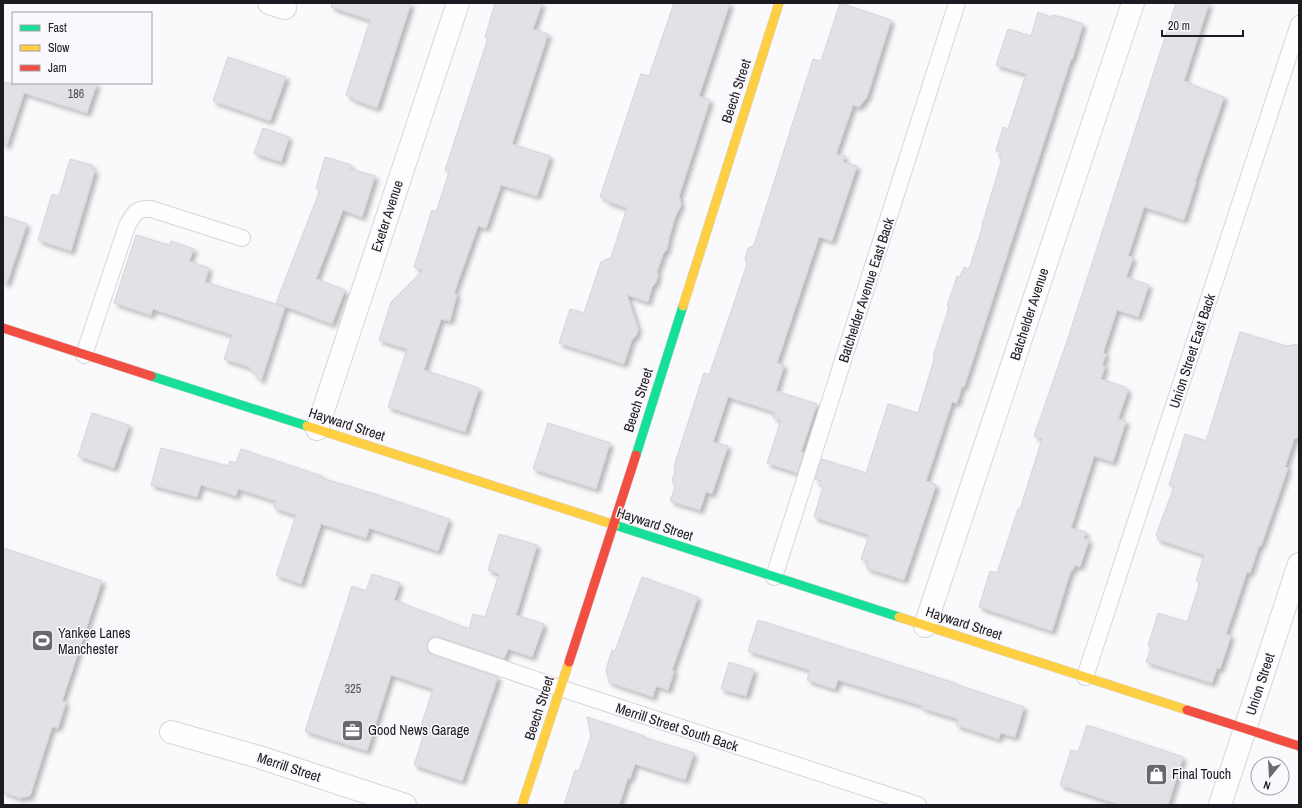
<svg xmlns="http://www.w3.org/2000/svg" width="1302" height="808" font-family="'Archivo Narrow',sans-serif">
<style>
.building{fill:#e3e1e5;stroke:#d6d4d8;filter:url(#shadow)}
.lines{fill:none;stroke-linecap:round;stroke-linejoin:round}
.lane-casing{stroke:#d7d5da;stroke-width:18}
.street-casing{stroke:#d7d5da;stroke-width:24}
.fast-casing{stroke:#d7d5da;stroke-width:10}
.slow-casing{stroke:#d7d5da;stroke-width:10}
.jam-casing{stroke:#d7d5da;stroke-width:10}
.lane{stroke:#fefefe;stroke-width:16}
.street{stroke:#fefefe;stroke-width:22}
.fast{stroke:#16e098;stroke-width:9}
.slow{stroke:#ffcf43;stroke-width:9}
.jam{stroke:#f24e42;stroke-width:9}
.labels{text-anchor:middle;stroke-width:3;stroke-linejoin:round;paint-order:stroke}
.number-label{font-size:12px;fill:#504e54}
.street-label{font-size:14px;fill:#1d1a21;stroke:#faf8fc}
.poi-label{font-size:14px;fill:#1d1a21;stroke:#faf8fc;text-anchor:start}
</style>
<defs>
<filter id="shadow"><feDropShadow dx="3.5" dy="3.5" stdDeviation="2" flood-color="#0004"/></filter>
</defs>
<rect width="100%" height="100%" fill="#faf9fb"/>
<g class="building">
<polygon points="332,3 411,3 377,108 352,99 353,98 346,95 370,20 331,7"/>
<polygon points="495,3 542,3 533,29 548,34 512,144 550,156 537,196 501,185 486,228 478,226 454,293 457,294 450,321 441,319 424,370 479,388 465,432 388,407 407,349 379,340 391,302 423,270 414,267 432,210 436,212 449,172 445,170 488,38 485,37"/>
<polygon points="674,3 730,3 699,96 710,100 679,196 681,205 675,217 669,238 667,249 663,254 657,272 658,276 655,284 652,287 648,302 627,295 638,329 636,336 632,339 624,364 559,343 570,309 584,313 601,262 611,257 627,208 606,201 607,199 600,197 641,74 649,76"/>
<polygon points="840,3 891,20 867,97 859,107 853,105 836,154 845,156 843,162 857,166 832,241 819,237 777,363 784,365 776,391 817,404 801,452 804,453 797,473 767,463 781,420 773,418 775,412 728,397 713,442 728,446 712,494 706,492 700,510 670,501 675,487 672,480 675,472 674,466 704,373 709,375 735,300 747,264 745,259 748,248 754,245 813,59 821,61"/>
<polygon points="1176,3 1209,3 1184,81 1190,83 1190,84 1224,97 1195,182 1196,182 1184,220 1144,207 1128,256 1133,258 1126,277 1149,285 1138,317 1117,310 1103,353 1106,354 1102,365 1105,366 1101,379 1125,387 1124,389 1128,390 1118,419 1126,421 1113,462 1094,456 1071,528 1086,532 1084,538 1089,540 1080,567 1075,565 1073,570 1071,570 1052,631 979,607 990,571 997,573 1018,509 1020,509 1042,439 1034,436 1067,341"/>
<polygon points="1038,12 1051,17 1052,15 1062,17 1083,24 1072,60 1071,59 964,387 962,386 957,403 952,402 926,481 936,485 904,580 866,568 868,561 861,559 869,535 814,517 823,487 819,486 821,481 815,479 822,459 866,473 888,404 918,413 935,356 933,356 949,307 947,306 957,276 960,277 964,267 969,269 983,225 982,225 1002,159 999,158 1001,152 996,151 1003,127 1008,129 1026,74 996,65 1008,29 1031,36"/>
<polygon points="228,57 286,77 270,121 213,101"/>
<polygon points="3,83 97,83 87,113 24,93 7,145 3,144"/>
<polygon points="263,128 289,137 281,162 254,153"/>
<polygon points="325,157 351,165 350,169 375,176 362,217 343,210 316,279 345,290 332,324 276,303 320,190 316,188"/>
<polygon points="70,159 92,165 91,169 95,170 71,251 38,240 52,194 59,196"/>
<polygon points="3,216 27,224 7,283 3,282"/>
<polygon points="136,235 169,245 171,241 194,249 189,261 209,268 205,282 285,307 261,381 249,367 224,359 232,335 153,309 151,315 114,303"/>
<polygon points="1240,332 1286,346 1299,344 1299,437 1294,439 1285,467 1288,468 1261,546 1259,546 1250,573 1247,572 1226,634 1231,636 1220,669 1217,668 1212,683 1146,662 1151,647 1148,646 1158,613 1187,622 1200,582 1196,581 1204,555 1157,539 1158,536 1156,535 1174,487 1169,485 1185,434 1206,441"/>
<polygon points="92,413 129,425 114,468 78,456"/>
<polygon points="548,423 610,443 596,489 533,469"/>
<polygon points="161,448 228,466 230,461 236,463 241,449 322,476 322,478 378,495 449,519 438,551 369,528 366,538 321,524 301,584 276,575 296,515 274,508 276,501 238,489 236,496 201,485 197,497 151,485"/>
<polygon points="499,534 537,545 516,615 544,624 532,657 508,649 504,659 439,637 434,637 430,639 427,643 427,648 429,653 433,655 498,677 462,781 414,765 424,734 419,732 433,689 391,675 367,751 305,731 352,586 366,591 372,574 400,583 394,600 469,629 473,614 485,617 499,574 488,570"/>
<polygon points="3,548 102,581 62,701 66,702 58,728 52,727 30,796 20,798 3,792"/>
<polygon points="642,577 698,597 672,670 674,671 668,690 656,686 653,697 609,682 606,669 612,650 615,651"/>
<polygon points="758,620 955,683 955,684 1024,707 1015,737 1000,733 999,739 956,725 958,719 922,708 923,706 838,680 835,689 807,680 810,670 748,651"/>
<polygon points="729,662 754,670 746,696 721,689"/>
<polygon points="587,717 644,736 643,737 694,753 685,780 635,764 630,779 628,778 619,805 564,805 575,770 579,771 591,736"/>
<polygon points="1087,725 1183,757 1168,805 1120,805 1060,785 1071,750 1078,752"/>
</g>
<g class="lines">
<defs>
<g id="lane">
<path d="M 84,355 L 127,226 C 134,214 135,208 151,209 L 242,238"/>
<polyline points="774,577 957,3"/>
<polyline points="436,646 560,688 918,805"/>
<polyline points="1085,677 1299,24"/>
</g>
<g id="street">
<polyline points="269,3 285,8"/>
<polyline points="317,429 458,3"/>
<polyline points="925,626 1133,3"/>
<polyline points="171,732 259,757 405,805"/>
<polyline points="1220,805 1299,564"/>
</g>
<g id="fast">
<polyline points="151,376 307,426"/>
<polyline points="636,455 683,306"/>
<polyline points="615,525 899,617"/>
</g>
<g id="slow">
<polyline points="683,306 779,3"/>
<polyline points="307,426 615,525"/>
<polyline points="899,617 1187,710"/>
<polyline points="522,805 569,662"/>
</g>
<g id="jam">
<polyline points="3,328 151,376"/>
<polyline points="569,662 636,455"/>
<polyline points="1187,710 1299,746"/>
</g>
</defs>
<use href="#lane" class="lane-casing"/>
<use href="#street" class="street-casing"/>
<use href="#fast" class="fast-casing"/>
<use href="#slow" class="slow-casing"/>
<use href="#jam" class="jam-casing"/>
<use href="#lane" class="lane"/>
<use href="#street" class="street"/>
<use href="#fast" class="fast"/>
<use href="#slow" class="slow"/>
<use href="#jam" class="jam"/>
</g>
<defs>
<symbol id="stadium-square" viewBox="-11 -11 22 22"><rect x="-9" y="-9" width="18" height="18" rx="4" fill="#6a686d" stroke="#faf8fc"/><path d="M0-5a6.5 5 0 1 0 0 10a6.5 5 0 1 0 0-10ZM-3.5-1.8h7v3.6h-7Z" fill="#fff"/></symbol>
<symbol id="office-square" viewBox="-11 -11 22 22"><rect x="-9" y="-9" width="18" height="18" rx="4" fill="#6a686d" stroke="#faf8fc"/><path d="M-6-3h4V-5.5h4V-3h4V5H-6ZM-1-4.5V-3h2v-1.5ZM-6 0V1H6V0Z" fill="#fff"/></symbol>
<symbol id="shop-square" viewBox="-11 -11 22 22"><rect x="-9" y="-9" width="18" height="18" rx="4" fill="#6a686d" stroke="#faf8fc"/><path d="M-5-2.5h2.3a2.7 3.5 0 0 1 5.4 0H5L5.5 6h-11ZM-1.5-2.5h3a1.5 2.3 0 0 0-3 0Z" fill="#fff"/></symbol>
</defs>
<g fill-rule="evenodd">
<use href="#stadium-square" x="30" y="628" width="25" height="25"/>
<use href="#office-square" x="340" y="718" width="25" height="25"/>
<use href="#shop-square" x="1144" y="762" width="25" height="25"/>
</g>
<g class="labels">
<g class="number-label">
<text x="76" y="98">186</text>
<text x="353" y="693">325</text>
</g>
<g class="street-label">
<text transform="translate(736 91) rotate(-72)" y="5">Beech Street</text>
<text transform="translate(387 216) rotate(-72)" y="5">Exeter Avenue</text>
<text transform="translate(866 290) rotate(-72)" y="5">Batchelder Avenue East Back</text>
<text transform="translate(1029 314) rotate(-72)" y="5">Batchelder Avenue</text>
<text transform="translate(1192 351) rotate(-72)" y="5">Union Street East Back</text>
<text transform="translate(638 400) rotate(-72)" y="5">Beech Street</text>
<text transform="translate(347 424) rotate(18)" y="5">Hayward Street</text>
<text transform="translate(655 524) rotate(18)" y="5">Hayward Street</text>
<text transform="translate(964 623) rotate(18)" y="5">Hayward Street</text>
<text transform="translate(1260 684) rotate(-72)" y="5">Union Street</text>
<text transform="translate(539 708) rotate(-72)" y="5">Beech Street</text>
<text transform="translate(677 727) rotate(18)" y="5">Merrill Street South Back</text>
<text transform="translate(289 767) rotate(18)" y="5">Merrill Street</text>
</g>
<g class="poi-label">
<text x="58" y="638">Yankee Lanes<tspan x="58" dy="16">Manchester</tspan></text>
<text x="368" y="735">Good News Garage</text>
<text x="1172" y="779">Final Touch</text>
</g>
</g>
<rect width="1302" height="808" fill="none" stroke="#1d1a21" stroke-width="8"/>
<rect x="12" y="12" width="140" height="72" fill="#faf8fc" stroke="#a29fa4"/>
<rect x="20" y="25" width="20" height="6" fill="#16e098" stroke="#a29fa4"/>
<text x="48" y="32" font-size="12" fill="#1d1a21">Fast</text>
<rect x="20" y="45" width="20" height="6" fill="#ffcf43" stroke="#a29fa4"/>
<text x="48" y="52" font-size="12" fill="#1d1a21">Slow</text>
<rect x="20" y="65" width="20" height="6" fill="#f24e42" stroke="#a29fa4"/>
<text x="48" y="72" font-size="12" fill="#1d1a21">Jam</text>
<g transform="translate(1270 776) rotate(198)"><circle r="19" fill="#faf8fc" stroke="#a29fa4"/>
<path d="M0-3L7 15L0 10L-7 15Z" fill="#6a686d"/>
<text y="-6" font-size="11" font-weight="bold" text-anchor="middle" fill="#1d1a21">N</text>
</g>
<path d="M1162 30v6h81v-6" fill="none" stroke="#1d1a21" stroke-width="2"/>
<text x="1168" y="30" font-size="12" fill="#1d1a21" stroke="#faf8fc" stroke-width="3" paint-order="stroke">20 m</text>
</svg>
